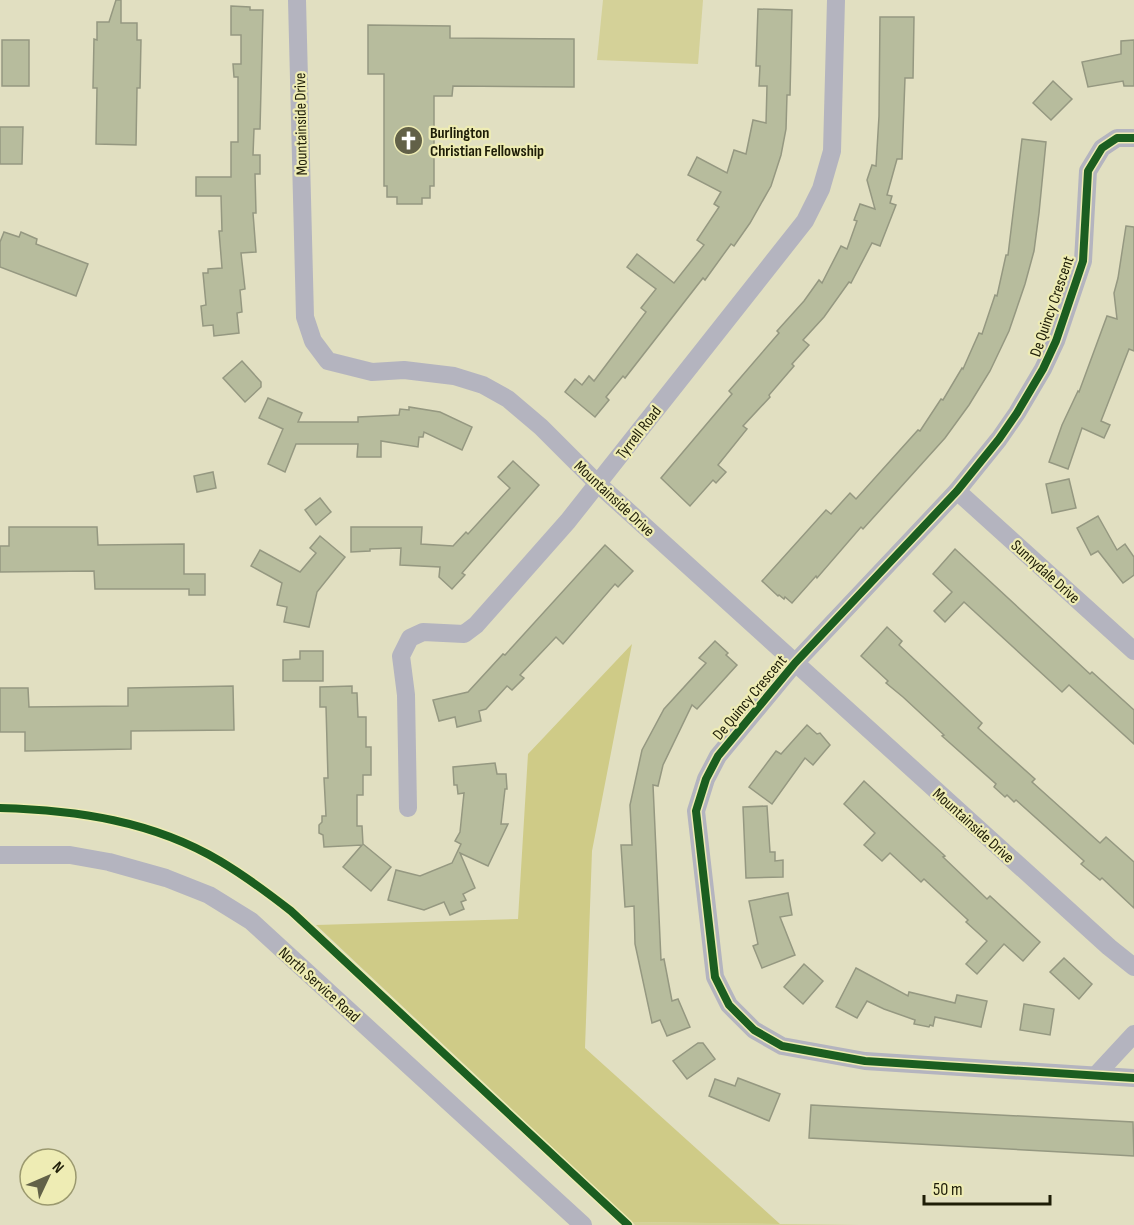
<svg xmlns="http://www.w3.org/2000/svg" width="1134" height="1225" font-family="'Sofia Sans Condensed',sans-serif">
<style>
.green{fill:#d4d198}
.forest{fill:#cfcb87}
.building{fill:#b7bc9d;stroke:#959881;stroke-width:1.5}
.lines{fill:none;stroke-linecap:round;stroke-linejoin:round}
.minor{stroke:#b4b4bf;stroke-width:18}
.cycleway-casing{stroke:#eeecb4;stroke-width:11}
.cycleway{stroke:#1b5e20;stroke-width:8}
.labels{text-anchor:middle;stroke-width:4.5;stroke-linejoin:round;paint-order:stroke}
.street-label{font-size:16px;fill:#1e1d07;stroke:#eeecb4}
.poi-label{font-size:16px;font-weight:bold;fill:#1e1d07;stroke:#eeecb4;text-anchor:start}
</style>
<rect width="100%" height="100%" fill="#e1dfc1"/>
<g class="green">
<polygon points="603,0 703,0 698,64 597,60"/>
<polygon points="632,1222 859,1225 635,1225"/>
</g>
<polygon class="forest" points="632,644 592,851 585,1048 780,1224 632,1222 316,925 518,919 528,754"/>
<g class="building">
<polygon points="116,0 121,0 121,23 137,23 137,40 141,40 140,88 137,88 136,145 96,144 97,88 93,88 94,39 97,40 97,22 109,22"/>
<polygon points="231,6 250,7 250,10 263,10 260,129 254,129 253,155 260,155 260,174 255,174 256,213 253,213 256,252 241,253 245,289 240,290 242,312 237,313 239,333 214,336 213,325 203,326 201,306 206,305 203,273 208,273 208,269 222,268 219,231 222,231 221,196 196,196 196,177 231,177 231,142 238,142 238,77 234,77 233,64 241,64 241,35 231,35"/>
<polygon points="758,9 792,10 790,95 787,95 786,129 781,155 771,186 750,223 734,246 731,244 705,280 703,278 625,378 623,376 606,397 609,400 595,417 565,392 575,379 582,385 589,376 594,381 646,312 641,308 656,289 627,267 637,254 674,283 704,245 697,240 719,207 714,204 721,192 688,175 697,157 727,173 734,150 746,154 753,120 766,123 767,86 759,86 760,66 756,66"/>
<polygon points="880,17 914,17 913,78 905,78 902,159 897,159 887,195 892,196 890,203 896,205 880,246 872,243 851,283 849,282 824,317 803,340 809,345 792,364 794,366 769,395 770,397 743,426 747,429 718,465 726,472 716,483 713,480 690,506 661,478 732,394 729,391 779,333 777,331 804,301 819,280 822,283 841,246 847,249 857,221 854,220 860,204 875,209 867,180 872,165 876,166 879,116"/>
<polygon points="368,25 450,26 450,38 574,39 574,87 453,86 452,96 434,96 434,186 430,186 430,198 422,198 422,204 397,204 397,197 387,197 387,186 384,186 384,74 368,74"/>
<rect x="2" y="40" width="27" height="46"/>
<polygon points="1134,40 1134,86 1124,86 1123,81 1088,87 1082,62 1121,54 1121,41"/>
<polygon points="1053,81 1072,99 1051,120 1033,103"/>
<polygon points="0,127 23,127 22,164 0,164"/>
<polygon points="1022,139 1046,142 1039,213 1034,251 1025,284 1009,331 990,371 969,405 945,438 863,529 861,527 817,578 816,576 792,603 785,597 784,599 779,595 778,596 762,581 826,510 831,514 850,493 856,499 918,430 920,431 941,399 943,400 962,368 963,369 979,333 982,334 995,295 997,296 1006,255 1008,255"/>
<polygon points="1126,226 1134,227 1134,351 1129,349 1101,421 1110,425 1104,438 1082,428 1068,469 1049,462 1062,425 1078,391 1079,392 1107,316 1117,319 1114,293 1118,278"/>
<polygon points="4,232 19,237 21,232 37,239 36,244 88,264 76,296 0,267 0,242"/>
<polygon points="242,361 261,382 261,387 245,402 223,378"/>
<polygon points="268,398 302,413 298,422 358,422 358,417 399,415 400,409 409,410 409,407 440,412 472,427 462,450 424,432 423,437 419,437 418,447 381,441 381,457 357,457 358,444 296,444 285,472 268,464 283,429 259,418"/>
<polygon points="513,461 539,485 462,573 465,575 452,589 439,577 440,567 400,565 401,548 370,549 370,551 351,552 351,527 422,527 421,544 453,546 466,532 468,534 510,488 498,477"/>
<polygon points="213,472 216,488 197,492 194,476"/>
<polygon points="1069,479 1076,508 1052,513 1046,484"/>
<polygon points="320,498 331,512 316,525 305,510"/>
<polygon points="1098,516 1117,550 1125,544 1134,557 1134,575 1123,583 1098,551 1091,555 1077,528"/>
<polygon points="9,527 97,527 98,545 184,544 184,574 205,574 205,595 189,595 189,589 95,589 94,571 0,572 0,546 9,546"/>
<polygon points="320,536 345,557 317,592 309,627 284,622 287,607 277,605 282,583 251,566 260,550 300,572 316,553 310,548"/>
<polygon points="605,545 633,571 618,587 615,584 563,644 556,637 520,675 524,678 512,690 507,686 486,709 479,711 481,721 457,727 455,717 439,721 433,700 468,692 503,654 505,655"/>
<polygon points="955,549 1090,674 1092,672 1134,710 1134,744 1069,685 1062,692 964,602 945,622 934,611 952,592 933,574"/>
<polygon points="887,627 902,641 899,645 982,723 978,728 1035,779 1032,782 1100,843 1106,837 1134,862 1134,908 1102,878 1100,880 1081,864 1084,861 1016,800 1014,802 1007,795 1005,797 994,787 996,784 942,736 944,735 903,697 886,683 888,681 861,656"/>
<polygon points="715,641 728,653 726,655 737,665 697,709 692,705 663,765 658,786 653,785 661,960 664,959 672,1001 678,999 690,1027 667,1036 660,1020 652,1023 635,944 634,906 625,907 621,845 632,845 630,805 642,750 664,709 706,663 699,658"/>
<polygon points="300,651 323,651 323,681 283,681 283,660 300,659"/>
<polygon points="233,686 234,730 131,731 131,749 25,751 25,732 0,732 0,688 28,688 29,707 128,706 128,688"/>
<polygon points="352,686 352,693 357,693 358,717 366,717 366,747 371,747 371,775 363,775 363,795 357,795 357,826 362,826 363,844 391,867 371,891 343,867 362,845 324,847 323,835 319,833 319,825 322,822 322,816 326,816 324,778 328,778 326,707 320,707 320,687"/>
<polygon points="807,725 817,734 820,733 830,745 813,765 805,758 772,804 749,787 776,751 781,754"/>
<polygon points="495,763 497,774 506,774 507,789 505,789 501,824 508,824 488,866 460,853 475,888 463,894 466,900 461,902 464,909 450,915 444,902 424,910 388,900 396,870 420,876 452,863 461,844 455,841 460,832 464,793 458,794 457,785 454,785 453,767"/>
<polygon points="864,781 945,856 943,857 987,899 990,896 1040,942 1023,961 1004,944 977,974 966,964 987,941 966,922 968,920 924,879 921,882 890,853 882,861 864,845 875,833 844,804"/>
<polygon points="767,806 770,852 775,852 775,861 783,860 783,877 746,878 743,807"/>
<polygon points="788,893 792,915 780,917 795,955 762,968 753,946 758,944 749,901"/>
<polygon points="1064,958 1092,984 1079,999 1050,972"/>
<polygon points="804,964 823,981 803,1004 784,987"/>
<polygon points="856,968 908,996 909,992 955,1003 957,995 987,1001 981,1027 935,1017 933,1026 930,1025 929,1027 914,1024 915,1020 884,1009 867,1001 857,1018 836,1007"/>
<polygon points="1024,1004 1054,1009 1050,1035 1020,1030"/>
<polygon points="698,1043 703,1043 715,1059 687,1079 673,1061"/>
<polygon points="738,1078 780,1094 769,1121 709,1096 715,1079 735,1086"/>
<polygon points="811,1105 1133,1122 1134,1156 809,1138"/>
</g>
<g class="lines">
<g class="minor">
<polyline points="297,0 305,317 313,341 328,361 372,372 404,370 454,376 483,385 508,399 541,427 597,483 1109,947 1134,967"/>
<polyline points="1134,138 1117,138 1102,148 1088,171 1083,261 1056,341 1043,369 1017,413 999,439 957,491 795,663 718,756 706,779 696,811 715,977 729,1005 754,1030 782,1046 865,1061 1134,1078"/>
<polyline points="957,491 1134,651"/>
<polyline points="408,808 406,695 401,656 410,638 423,632 464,634 476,625 568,521 805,221 821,189 832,151 836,0"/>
<polyline points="0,855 70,855 109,862 166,878 209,895 251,921 583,1225"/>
<polyline points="1096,1075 1134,1034"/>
</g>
<defs>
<g id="cycleway">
<polyline points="1134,138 1117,138 1102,148 1088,171 1083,261 1056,341 1043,369 1017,413 999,439 957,491 795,663 718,756 706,779 696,811 715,977 729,1005 754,1030 782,1046 865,1061 1134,1078"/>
<path d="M 0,808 C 76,810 153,821 220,861 C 245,876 268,893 291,911 L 628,1225"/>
</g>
</defs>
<use href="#cycleway" class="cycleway-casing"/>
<use href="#cycleway" class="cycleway"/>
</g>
<defs>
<symbol id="church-disc" viewBox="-11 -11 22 22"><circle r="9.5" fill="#626148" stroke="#eeecb4"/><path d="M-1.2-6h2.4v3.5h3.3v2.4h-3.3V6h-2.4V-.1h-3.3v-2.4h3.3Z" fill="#fff"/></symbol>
</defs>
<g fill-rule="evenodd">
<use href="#church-disc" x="392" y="124" width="33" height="33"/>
</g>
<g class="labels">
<g class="street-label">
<text transform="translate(300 124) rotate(-91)" y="6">Mountainside Drive</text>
<text transform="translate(1051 306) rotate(-71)" y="6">De Quincy Crescent</text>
<text transform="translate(638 432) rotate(-52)" y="6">Tyrrell Road</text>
<text transform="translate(615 498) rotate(43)" y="6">Mountainside Drive</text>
<text transform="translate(1046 571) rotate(42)" y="6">Sunnydale Drive</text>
<text transform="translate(749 697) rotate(-50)" y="6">De Quincy Crescent</text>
<text transform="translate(974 825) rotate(42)" y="6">Mountainside Drive</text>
<text transform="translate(320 984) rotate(42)" y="6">North Service Road</text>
</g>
<g class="poi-label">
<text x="430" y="138">Burlington<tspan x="430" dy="18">Christian Fellowship</tspan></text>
</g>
</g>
<g transform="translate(48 1177) rotate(46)"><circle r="28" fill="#eeecb4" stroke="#9b996f" stroke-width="1.5"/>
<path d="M0-4.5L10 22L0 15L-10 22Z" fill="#626148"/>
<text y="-9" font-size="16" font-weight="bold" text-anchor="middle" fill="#1e1d07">N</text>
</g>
<path d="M924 1195v9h126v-9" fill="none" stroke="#1e1d07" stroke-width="3"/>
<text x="933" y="1195" font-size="18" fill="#1e1d07" stroke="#eeecb4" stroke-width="4.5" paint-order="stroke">50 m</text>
</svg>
